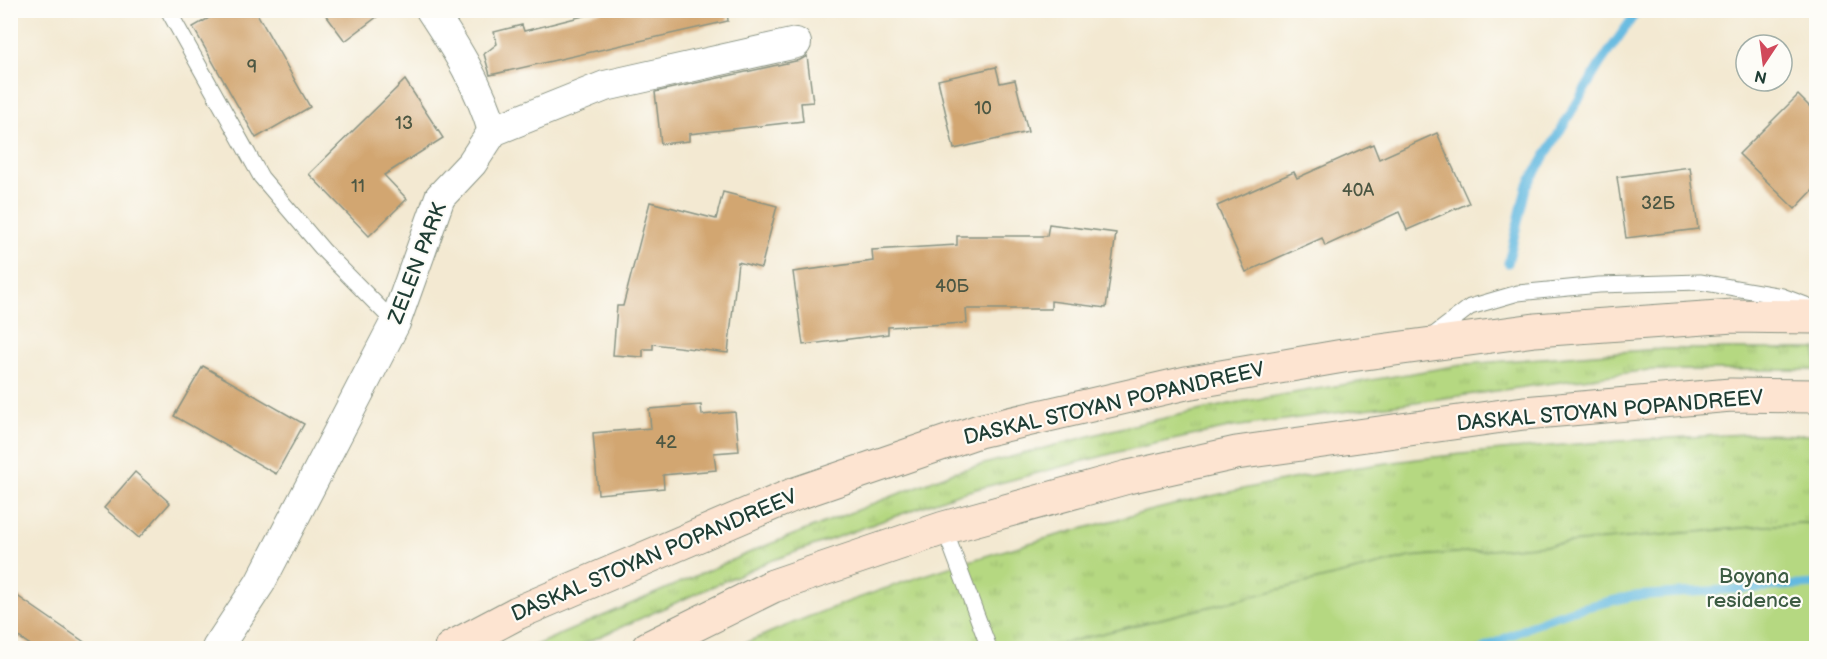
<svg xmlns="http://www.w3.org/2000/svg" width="1827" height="659" font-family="'Balsamiq Sans',sans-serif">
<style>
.grass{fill:url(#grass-tufts);stroke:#6a8a5a;stroke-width:1.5}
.green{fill:#b5d881;stroke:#6a8a5a;stroke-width:1.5}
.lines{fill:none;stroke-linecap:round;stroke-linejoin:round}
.stream{stroke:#64b9e0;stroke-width:9}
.building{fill:#d2a671}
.lane-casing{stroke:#899383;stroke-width:17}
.street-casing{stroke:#899383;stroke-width:32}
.secondary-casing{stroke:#899383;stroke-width:35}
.lane{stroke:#fff;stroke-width:15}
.street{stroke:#fff;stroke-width:30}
.secondary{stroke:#fde4d1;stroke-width:33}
.labels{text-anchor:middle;stroke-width:4.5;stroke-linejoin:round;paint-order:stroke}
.number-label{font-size:18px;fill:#4c5743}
.street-label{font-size:21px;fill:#1f3d34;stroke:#fdfcf7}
.park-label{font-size:21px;fill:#3d5c43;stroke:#fdfcf7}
</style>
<defs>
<pattern id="grass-tufts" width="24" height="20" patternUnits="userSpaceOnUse" patternTransform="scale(1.5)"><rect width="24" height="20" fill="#b5d881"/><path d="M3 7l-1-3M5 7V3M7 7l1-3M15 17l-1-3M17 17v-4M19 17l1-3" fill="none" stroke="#9bba70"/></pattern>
</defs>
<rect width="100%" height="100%" fill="#fdfcf7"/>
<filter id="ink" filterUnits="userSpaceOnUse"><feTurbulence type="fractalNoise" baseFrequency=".0167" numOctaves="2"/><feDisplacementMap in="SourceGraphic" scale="12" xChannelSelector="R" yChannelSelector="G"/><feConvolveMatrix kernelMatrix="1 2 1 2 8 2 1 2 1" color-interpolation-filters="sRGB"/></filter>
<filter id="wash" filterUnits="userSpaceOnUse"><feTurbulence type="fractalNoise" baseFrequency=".008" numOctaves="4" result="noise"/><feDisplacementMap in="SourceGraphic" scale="24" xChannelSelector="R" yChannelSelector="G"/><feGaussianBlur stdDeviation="1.35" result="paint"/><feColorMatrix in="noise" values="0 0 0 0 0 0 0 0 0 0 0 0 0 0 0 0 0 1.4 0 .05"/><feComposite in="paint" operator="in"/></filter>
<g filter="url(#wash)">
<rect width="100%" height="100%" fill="#f3e9d2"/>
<g class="grass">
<polygon points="1659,349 1816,349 1816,370 1648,370 1233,427 1126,450 957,494 765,563 574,648 529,648 760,548 954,472 1124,427 1234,403 1467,364"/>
<path d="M 1747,434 L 1816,435 L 1816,524 L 1801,523 L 1410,557 L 1044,648 L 734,648 C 855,594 983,554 1111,521 C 1202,497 1294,476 1387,463 C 1507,447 1627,440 1747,434 Z"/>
</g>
<polygon class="green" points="1801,523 1816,524 1816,648 1044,648 1410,557"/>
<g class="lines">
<g class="stream">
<polyline points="1508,263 1526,188 1600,64 1638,10"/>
<polyline points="1484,648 1544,620 1573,610 1633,596 1816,584"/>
</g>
</g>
<g id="blocks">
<g class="building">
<polygon points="223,10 255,10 310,107 256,138 193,27"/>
<polygon points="322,10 386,10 345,41"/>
<polygon points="607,10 727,10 728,21 490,75 484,54 497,44 494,32 522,25 524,31"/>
<polygon points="807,56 813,102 801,103 803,121 689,134 689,141 661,144 655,92 800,60"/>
<polygon points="996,67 1000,83 1015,80 1028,132 954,149 938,80"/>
<polygon points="405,80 443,138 384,175 407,199 369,236 309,174"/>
<polygon points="1798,95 1816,113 1816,187 1795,209 1739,154"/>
<polygon points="1437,133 1469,203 1407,230 1399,212 1325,246 1322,238 1246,272 1217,206 1294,172 1297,178 1373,144 1379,159"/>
<polygon points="1690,167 1698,229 1626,238 1617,177"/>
<polygon points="723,192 777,206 761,268 738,262 728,353 653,344 653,349 643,349 643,357 613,355 617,306 623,306 650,202 716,219"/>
<polygon points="1049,224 1116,233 1106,308 1051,301 1051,309 966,309 967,323 888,327 888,334 803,345 793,272 873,261 872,250 957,245 957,236 1047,236"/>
<polygon points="203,366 304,424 276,474 174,416"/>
<polygon points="701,405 702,415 735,412 739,451 714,453 716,470 663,475 664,488 598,494 593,433 651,428 649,409"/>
<polygon points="135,472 170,503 139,538 104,508"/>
<polygon points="10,591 93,648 35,648 10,631"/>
</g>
</g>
</g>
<g filter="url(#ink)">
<use href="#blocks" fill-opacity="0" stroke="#899383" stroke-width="1.5"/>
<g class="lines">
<defs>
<g id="lane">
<polyline points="168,10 261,177 324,251 395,323"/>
<polyline points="1431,337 1470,307 1518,293 1599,285 1700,282 1782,296 1811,307"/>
<polyline points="944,528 989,648"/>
</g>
<g id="street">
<path d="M 431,10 C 456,48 480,86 493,131"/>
<polyline points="217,648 260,583 395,323 440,197 472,163 493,131 605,86 796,43"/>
</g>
<g id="secondary">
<polyline points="451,648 517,613 795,494 979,431 1186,383 1343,356 1535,330 1733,316 1816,317"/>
<polyline points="648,648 773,586 944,528 1128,477 1236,453 1524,413 1731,395 1816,396"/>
</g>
</defs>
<use href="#lane" class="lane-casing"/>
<use href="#street" class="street-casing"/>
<use href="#secondary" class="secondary-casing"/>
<use href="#lane" class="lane"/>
<use href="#street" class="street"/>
<use href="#secondary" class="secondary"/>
</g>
</g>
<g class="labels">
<g class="number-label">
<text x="252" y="73">9</text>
<text x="983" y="114">10</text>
<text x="404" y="129">13</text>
<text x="358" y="192">11</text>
<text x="1358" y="196">40А</text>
<text x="1658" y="209">32Б</text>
<text x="952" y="292">40Б</text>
<text x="666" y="448">42</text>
</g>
<g class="street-label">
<text transform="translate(417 263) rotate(-69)" y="7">ZELEN PARK</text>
<text transform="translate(1114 403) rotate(-13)" y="7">DASKAL STOYAN POPANDREEV</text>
<text transform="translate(1610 410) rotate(-5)" y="7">DASKAL STOYAN POPANDREEV</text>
<text transform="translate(654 555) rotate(-23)" y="7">DASKAL STOYAN POPANDREEV</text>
</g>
<g class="park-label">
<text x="1754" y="583">Boyana<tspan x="1754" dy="24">residence</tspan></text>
</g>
</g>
<rect width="1827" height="659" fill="none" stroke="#fdfcf7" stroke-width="36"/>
<g transform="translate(1764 63) rotate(193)"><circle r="28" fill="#fdfcf7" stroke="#a4b0a9" stroke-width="1.5"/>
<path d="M0-4.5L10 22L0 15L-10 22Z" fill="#d1495b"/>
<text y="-9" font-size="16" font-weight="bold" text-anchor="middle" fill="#1f3d34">N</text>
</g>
</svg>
